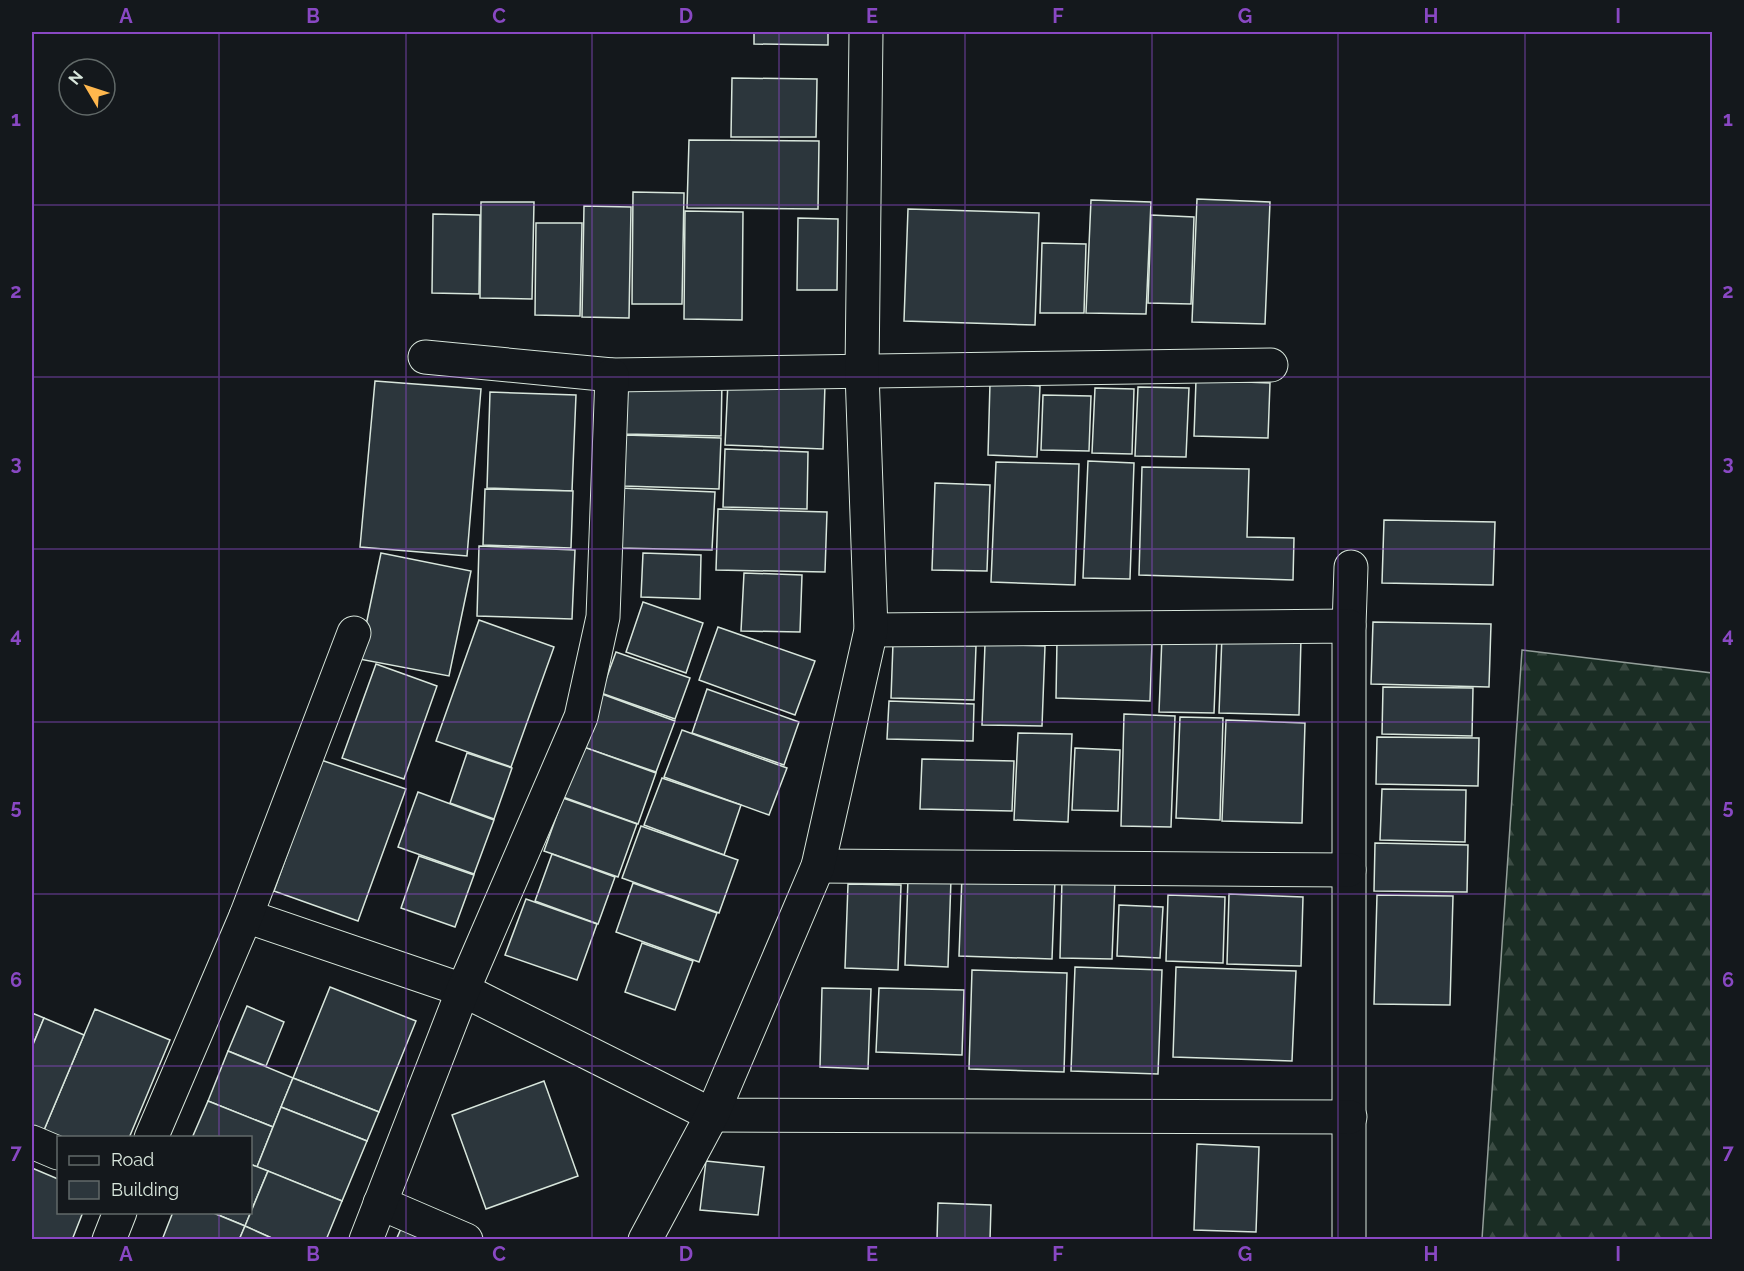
<svg xmlns="http://www.w3.org/2000/svg" width="1744" height="1271" font-family="Raleway,sans-serif">
<style>
.forest{fill:url(#forest-firs);stroke:#939e99;stroke-width:1.5}
.building{fill:#2c363c;stroke:#d8e6dc;stroke-width:1.5}
.lines{fill:none;stroke-linecap:round;stroke-linejoin:round}
.minor-casing{stroke:#d8e6dc;stroke-width:35}
.minor{stroke:#14181c;stroke-width:33}
.grid{fill:none;stroke:#8948c3;stroke-width:1.5;stroke-opacity:0.55}
.neatline{fill:none;stroke:#8948c3;stroke-width:2}
.grid-label{font-size:20px;text-anchor:middle;font-weight:bold;fill:#8948c3}
</style>
<defs>
<pattern id="forest-firs" width="22" height="20" patternUnits="userSpaceOnUse" patternTransform="scale(1.5)"><rect width="22" height="20" fill="#1a2d24"/><path d="M5 1l3.5 6h-7zM16 11l3.5 6h-7z" fill="#3b4b43"/></pattern>
</defs>
<rect width="100%" height="100%" fill="#14181c"/>
<polygon class="forest" points="1522,650 1712,673 1712,1239 1482,1239"/>
<g class="building">
<polygon points="754,32 828,32 828,45 754,44"/>
<polygon points="732,78 817,79 816,137 731,137"/>
<polygon points="689,140 819,141 818,209 687,208"/>
<polygon points="633,192 684,193 682,304 632,304"/>
<polygon points="1197,199 1270,202 1265,324 1192,322"/>
<polygon points="1091,200 1151,202 1146,314 1086,313"/>
<polygon points="481,202 534,202 532,299 480,298"/>
<polygon points="584,206 631,207 629,318 582,317"/>
<polygon points="908,209 1039,213 1035,325 904,321"/>
<polygon points="685,211 743,212 742,320 684,319"/>
<polygon points="433,214 480,215 479,294 432,293"/>
<polygon points="1151,215 1194,217 1191,304 1148,303"/>
<polygon points="798,218 838,219 837,290 797,290"/>
<polygon points="536,223 582,223 580,316 535,315"/>
<polygon points="1042,243 1086,244 1084,313 1040,313"/>
<polygon points="627,379 722,381 721,436 625,434"/>
<polygon points="1196,380 1270,383 1268,438 1194,436"/>
<polygon points="375,381 481,389 467,556 360,547"/>
<polygon points="728,381 825,384 823,449 725,445"/>
<polygon points="990,383 1040,386 1037,457 988,455"/>
<polygon points="1138,387 1189,388 1186,457 1135,456"/>
<polygon points="1095,388 1134,389 1132,454 1092,453"/>
<polygon points="490,392 576,395 572,491 487,488"/>
<polygon points="1043,395 1091,396 1089,451 1041,450"/>
<polygon points="625,435 721,438 719,489 623,486"/>
<polygon points="725,449 808,452 807,509 723,507"/>
<polygon points="1088,461 1134,463 1130,579 1083,578"/>
<polygon points="996,462 1079,464 1075,585 991,582"/>
<polygon points="1142,467 1249,469 1247,537 1294,538 1293,580 1139,575"/>
<polygon points="935,483 990,485 987,571 932,570"/>
<polygon points="620,488 715,492 712,550 618,548"/>
<polygon points="485,489 573,491 571,548 483,545"/>
<polygon points="718,509 827,512 825,572 716,570"/>
<polygon points="1384,520 1495,522 1493,585 1382,583"/>
<polygon points="479,546 575,550 572,619 477,616"/>
<polygon points="381,553 471,571 449,676 359,659"/>
<polygon points="643,553 701,555 700,599 641,597"/>
<polygon points="744,573 802,575 800,632 741,631"/>
<polygon points="643,602 703,623 686,673 626,652"/>
<polygon points="479,620 554,647 511,767 436,741"/>
<polygon points="1373,622 1491,624 1489,687 1371,684"/>
<polygon points="718,627 815,661 795,715 699,680"/>
<polygon points="1222,635 1301,638 1299,715 1219,713"/>
<polygon points="1162,636 1217,637 1214,713 1159,712"/>
<polygon points="1057,640 1152,643 1150,701 1056,698"/>
<polygon points="893,643 976,646 974,700 891,698"/>
<polygon points="985,644 1045,646 1042,726 982,725"/>
<polygon points="616,652 690,678 675,719 601,693"/>
<polygon points="376,664 437,686 404,779 342,758"/>
<polygon points="1383,687 1473,688 1472,736 1382,734"/>
<polygon points="707,689 799,722 784,765 692,733"/>
<polygon points="602,694 675,721 656,772 583,747"/>
<polygon points="889,701 974,704 973,741 887,739"/>
<polygon points="1124,714 1175,716 1171,827 1121,826"/>
<polygon points="1180,717 1223,718 1220,820 1176,818"/>
<polygon points="1226,720 1305,723 1302,823 1222,821"/>
<polygon points="682,730 787,768 769,815 664,777"/>
<polygon points="1018,733 1072,734 1068,822 1014,820"/>
<polygon points="1377,737 1479,738 1478,786 1376,784"/>
<polygon points="581,746 656,773 638,824 563,797"/>
<polygon points="1075,748 1120,750 1118,811 1072,810"/>
<polygon points="467,753 512,768 494,819 450,803"/>
<polygon points="922,759 1014,761 1012,811 920,809"/>
<polygon points="321,760 406,789 358,921 274,891"/>
<polygon points="662,778 741,805 724,855 644,825"/>
<polygon points="1382,789 1466,790 1465,842 1380,840"/>
<polygon points="418,792 494,820 474,874 398,847"/>
<polygon points="563,798 637,824 618,877 544,851"/>
<polygon points="641,826 738,860 719,913 622,878"/>
<polygon points="1375,843 1468,845 1467,892 1374,891"/>
<polygon points="552,854 615,877 598,924 535,901"/>
<polygon points="419,856 474,875 455,927 401,908"/>
<polygon points="962,876 1055,879 1052,959 959,956"/>
<polygon points="908,878 951,879 948,967 905,965"/>
<polygon points="1062,879 1115,881 1112,959 1060,958"/>
<polygon points="633,883 717,913 699,962 616,932"/>
<polygon points="848,884 901,885 898,970 845,968"/>
<polygon points="1229,894 1303,897 1301,966 1227,964"/>
<polygon points="1168,895 1225,897 1223,963 1166,961"/>
<polygon points="1377,895 1453,896 1450,1005 1374,1004"/>
<polygon points="526,899 597,924 577,980 505,955"/>
<polygon points="1119,905 1163,907 1160,958 1117,956"/>
<polygon points="642,943 693,961 675,1010 625,992"/>
<polygon points="1075,967 1162,970 1158,1074 1071,1071"/>
<polygon points="1176,967 1296,971 1292,1061 1173,1057"/>
<polygon points="972,970 1067,973 1064,1072 969,1069"/>
<polygon points="330,987 416,1021 379,1112 293,1078"/>
<polygon points="822,988 871,989 868,1069 820,1067"/>
<polygon points="879,988 964,990 962,1055 876,1052"/>
<polygon points="247,1006 284,1022 266,1066 228,1051"/>
<polygon points="95,1009 170,1040 129,1138 62,1138 44,1130"/>
<polygon points="32,1013 44,1018 32,1047"/>
<polygon points="44,1018 84,1035 44,1130 32,1125 32,1047"/>
<polygon points="228,1051 293,1078 273,1127 208,1101"/>
<polygon points="293,1078 379,1112 367,1141 281,1107"/>
<polygon points="544,1081 578,1176 486,1209 452,1115"/>
<polygon points="208,1101 273,1127 257,1167 250,1164 250,1138 192,1138"/>
<polygon points="281,1107 367,1141 342,1201 257,1167"/>
<polygon points="1197,1144 1259,1147 1256,1232 1194,1230"/>
<polygon points="706,1161 764,1167 758,1215 700,1210"/>
<polygon points="250,1164 268,1171 245,1226 211,1212 250,1212"/>
<polygon points="32,1168 58,1179 58,1212 83,1212 72,1240 32,1240"/>
<polygon points="268,1171 342,1201 326,1240 276,1240 245,1226"/>
<polygon points="938,1203 991,1205 990,1240 937,1240"/>
<polygon points="173,1212 211,1212 245,1226 239,1240 162,1240"/>
<polygon points="403,1224 437,1240 396,1240"/>
<polygon points="245,1226 276,1240 239,1240"/>
</g>
<g class="lines">
<defs>
<g id="minor">
<polyline points="425,357 612,375 1271,365"/>
<polyline points="1349,626 1351,567"/>
<polyline points="871,630 1349,626 1349,1240"/>
<polyline points="818,866 1349,870"/>
<polyline points="246,916 463,990 712,1115 1350,1117"/>
<polyline points="151,1138 246,916 354,633"/>
<polyline points="32,1142 58,1153"/>
<polyline points="380,1203 466,1240"/>
<polyline points="109,1240 120,1212"/>
<polyline points="366,1240 463,990 581,717 603,617 612,375"/>
<polyline points="645,1240 712,1115 818,866 871,630 862,372 866,32"/>
</g>
</defs>
<use href="#minor" class="minor-casing"/>
<use href="#minor" class="minor"/>
</g>
<path class="grid" d="M 219,32 L 219,1138M 406,32 L 406,1240M 592,32 L 592,1240M 779,32 L 779,1240M 965,32 L 965,1240M 1152,32 L 1152,1240M 1338,32 L 1338,1240M 1525,32 L 1525,1240M 32,205 L 1712,205M 32,377 L 1712,377M 32,549 L 1712,549M 32,722 L 1712,722M 32,894 L 1712,894M 32,1066 L 1712,1066M 219,1212 L 219,1240"/>
<rect width="1744" height="1271" fill="none" stroke="#14181c" stroke-width="66"/>
<rect x="57" y="1136" width="195" height="78" fill="#14181c" stroke="#626a69" stroke-width="1.5"/>
<rect x="69" y="1156" width="30" height="9" fill="#14181c" stroke="#626a69" stroke-width="1.5"/>
<text x="111" y="1166" font-size="18" fill="#d8e6dc">Road</text>
<rect x="69" y="1181" width="30" height="18" fill="#2c363c" stroke="#626a69" stroke-width="1.5"/>
<text x="111" y="1196" font-size="18" fill="#d8e6dc">Building</text>
<g transform="translate(87 87) rotate(309)"><circle r="28" fill="#14181c" stroke="#626a69" stroke-width="1.5"/>
<path d="M0-4.5L10 22L0 15L-10 22Z" fill="#ffb74d"/>
<text y="-9" font-size="16" font-weight="bold" text-anchor="middle" fill="#d8e6dc">N</text>
</g>
<rect x="33" y="33" width="1678" height="1205" class="neatline"/>
<g class="grid-label">
<text x="126" y="23">A</text>
<text x="313" y="23">B</text>
<text x="499" y="23">C</text>
<text x="686" y="23">D</text>
<text x="872" y="23">E</text>
<text x="1058" y="23">F</text>
<text x="1245" y="23">G</text>
<text x="1431" y="23">H</text>
<text x="1618" y="23">I</text>
<text x="16" y="126">1</text>
<text x="1728" y="126">1</text>
<text x="16" y="298">2</text>
<text x="1728" y="298">2</text>
<text x="16" y="470">3</text>
<text x="1728" y="470">3</text>
<text x="16" y="642">4</text>
<text x="1728" y="642">4</text>
<text x="16" y="814">5</text>
<text x="1728" y="814">5</text>
<text x="16" y="987">6</text>
<text x="1728" y="987">6</text>
<text x="16" y="1159">7</text>
<text x="1728" y="1159">7</text>
<text x="126" y="1261">A</text>
<text x="313" y="1261">B</text>
<text x="499" y="1261">C</text>
<text x="686" y="1261">D</text>
<text x="872" y="1261">E</text>
<text x="1058" y="1261">F</text>
<text x="1245" y="1261">G</text>
<text x="1431" y="1261">H</text>
<text x="1618" y="1261">I</text>
</g>
</svg>
